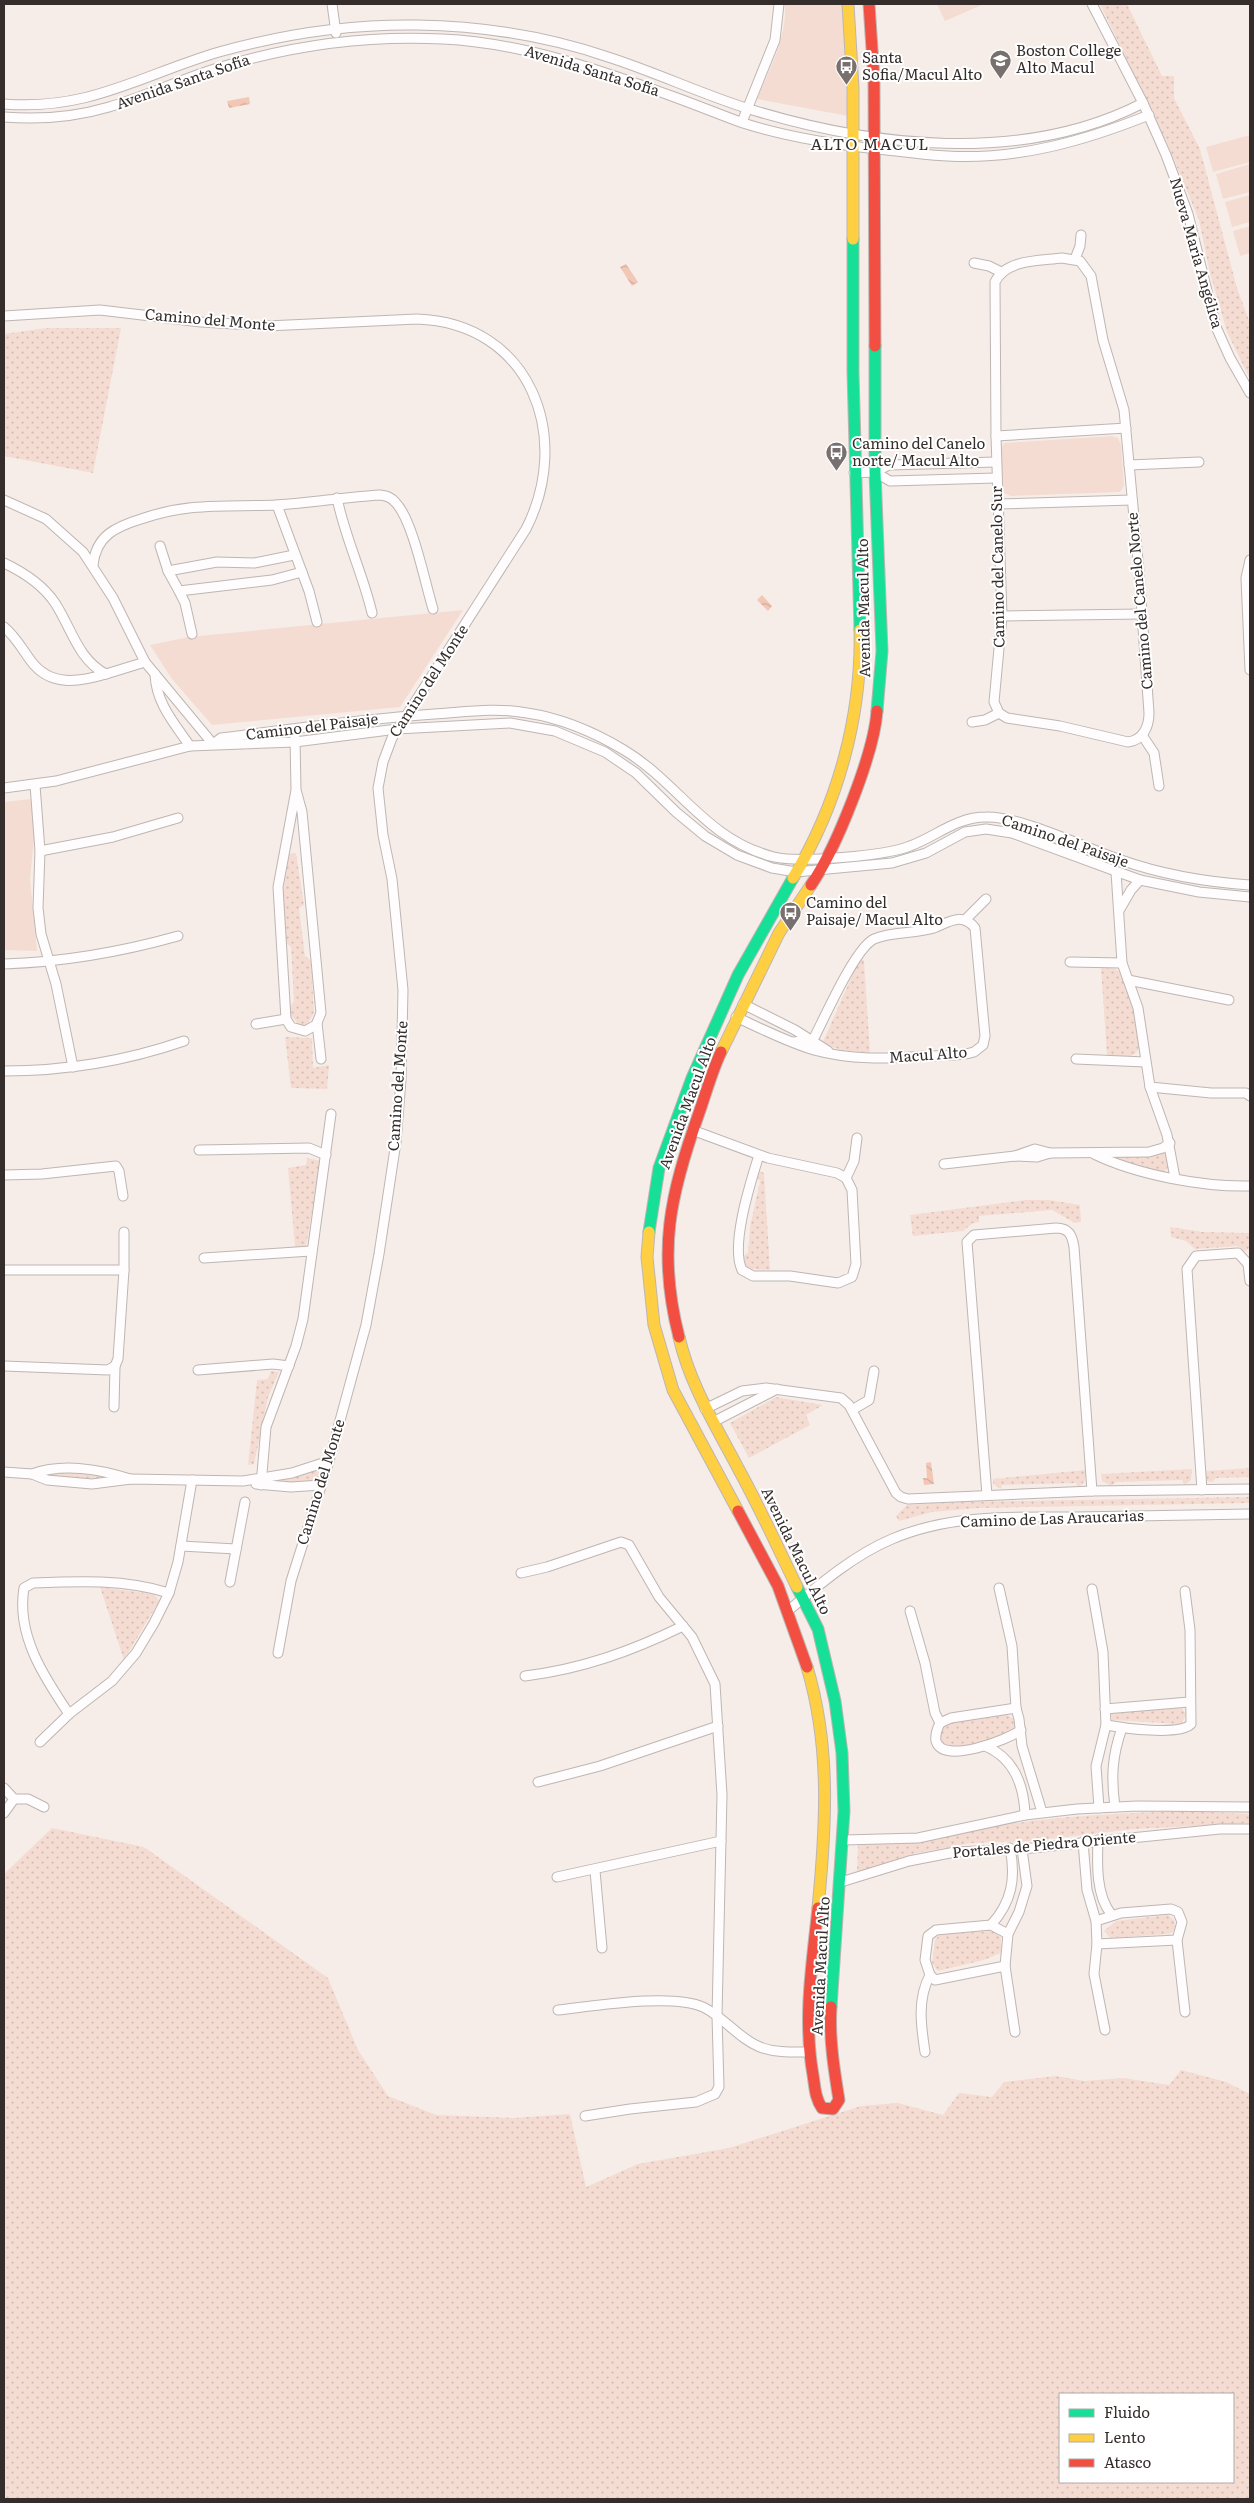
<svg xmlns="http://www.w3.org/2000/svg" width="1254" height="2503" font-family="Literata,serif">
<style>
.grass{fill:url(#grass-dots);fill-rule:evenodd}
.green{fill:#f5dcd2}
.water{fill:url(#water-waves)}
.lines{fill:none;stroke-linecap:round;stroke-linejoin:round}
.street-casing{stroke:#bdb6b3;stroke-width:11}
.fast-casing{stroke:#bdb6b3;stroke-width:13}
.slow-casing{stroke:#bdb6b3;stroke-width:13}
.jam-casing{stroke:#bdb6b3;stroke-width:13}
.street{stroke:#fefcfc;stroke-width:9}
.fast{stroke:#16e098;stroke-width:11}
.slow{stroke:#ffcf43;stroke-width:11}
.jam{stroke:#f24e42;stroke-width:11}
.labels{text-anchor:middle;stroke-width:4;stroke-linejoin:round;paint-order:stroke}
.poi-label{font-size:15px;fill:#342d2b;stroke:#fff;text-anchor:start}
.street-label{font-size:15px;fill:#342d2b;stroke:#fff}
.neighbourhood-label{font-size:16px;letter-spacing:1px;fill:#342d2b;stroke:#fff}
</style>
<defs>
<pattern id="grass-dots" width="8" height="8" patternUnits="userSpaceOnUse" patternTransform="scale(1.25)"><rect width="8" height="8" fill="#f5dcd2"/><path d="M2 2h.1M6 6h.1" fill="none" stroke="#d3bdb4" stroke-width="1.8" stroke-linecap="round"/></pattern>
<pattern id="water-waves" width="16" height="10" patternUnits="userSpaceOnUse" patternTransform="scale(1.25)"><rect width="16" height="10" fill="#f3c7b6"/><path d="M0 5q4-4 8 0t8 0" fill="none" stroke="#d1ab9d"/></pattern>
</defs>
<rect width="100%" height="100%" fill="#f6ede9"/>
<g class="grass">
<polygon points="1100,4 1127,4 1162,76 1174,76 1174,98 1200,149 1237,288 1250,323 1250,379 1227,332 1210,273 1199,220 1167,143"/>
<polygon points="46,328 121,328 93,473 4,456 4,334"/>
<polygon points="296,853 304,905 299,908 305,956 311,961 314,1013 306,1027 299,1026 291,1015 290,1007 294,1002 291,947 286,943 283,894 289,854"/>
<polygon points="859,960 864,960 870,1053 842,1050 822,1044"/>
<path d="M 1101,968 C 1106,968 1113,967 1117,970 C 1130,980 1137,1029 1139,1046 C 1137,1061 1119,1056 1107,1055 Z"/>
<polygon points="285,1037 312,1038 313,1068 329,1065 327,1089 291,1088"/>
<polygon points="1164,1153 1168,1157 1168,1168 1163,1172 1110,1157 1112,1155"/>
<polygon points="307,1158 321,1161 306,1246 295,1247 288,1168 306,1165"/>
<polygon points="759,1171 764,1173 770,1270 749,1269 745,1264 744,1256 748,1252 750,1227 760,1181 757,1178"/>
<polygon points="1026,1200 1049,1200 1080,1205 1081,1222 1075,1223 1052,1210 979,1216 979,1222 973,1223 963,1231 913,1236 910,1215"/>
<polygon points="1170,1227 1203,1232 1250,1233 1250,1248 1245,1251 1238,1246 1195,1249 1186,1241 1171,1237"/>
<polygon points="271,1371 279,1372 268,1397 254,1464 248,1465 257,1380 268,1379"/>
<polygon points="776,1397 823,1405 806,1415 810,1425 749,1458 730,1423"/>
<polygon points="1250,1468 1250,1483 1249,1477 1216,1478 1212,1482 1207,1481 1205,1471"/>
<polygon points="321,1469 318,1482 297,1485 264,1482 265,1478 289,1479"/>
<polygon points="1192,1469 1191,1480 1185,1485 1182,1480 1116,1482 1111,1486 1102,1481 1101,1474"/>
<polygon points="1086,1470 1085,1481 1078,1488 1076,1483 1002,1485 1001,1489 993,1484 993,1479"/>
<polygon points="47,1472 107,1475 107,1479 47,1477"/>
<polygon points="1250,1497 1250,1503 979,1508 932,1512 899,1521 896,1516 907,1505 955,1502"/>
<polygon points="100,1587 154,1594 159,1601 124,1660"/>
<polygon points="1182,1708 1186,1715 1181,1724 1112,1720 1111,1713"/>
<path d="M 1005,1714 L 1014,1719 L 1016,1726 L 1014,1730 C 993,1739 968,1749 945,1746 C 939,1739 938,1731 946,1724 Z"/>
<path d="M 1187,1811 L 1250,1814 L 1250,1823 L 1134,1829 L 1031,1841 L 972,1843 L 917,1853 L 857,1872 L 858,1845 C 913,1844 962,1831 1016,1823 C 1073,1815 1130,1813 1187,1811 Z"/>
<path d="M 52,1828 L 144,1847 L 328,1978 L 358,2050 L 388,2096 L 436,2115 L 514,2118 L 570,2114 L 586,2187 L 638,2164 L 729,2148 L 861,2106 L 898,2103 L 943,2115 L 959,2093 L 992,2097 L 1004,2082 L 1056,2076 L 1084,2081 L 1123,2078 L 1169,2085 L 1181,2070 L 1226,2082 L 1250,2094 L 1250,2499 L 4,2499 L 4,1874 ZM 1060,2394 L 1233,2394 L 1233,2482 L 1060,2482 Z"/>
<polygon points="1168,1915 1174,1920 1176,1929 1169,1934 1110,1938 1104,1931 1116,1921"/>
<polygon points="993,1931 1001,1937 1001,1953 984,1960 938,1971 932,1963 935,1940 940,1934"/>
</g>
<g class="green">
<path d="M 785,4 L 842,4 L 848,116 L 757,99 C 770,68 787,38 785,4 Z"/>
<polygon points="937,4 984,4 945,21"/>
<polygon points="1250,135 1250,162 1213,172 1206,147"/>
<polygon points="1250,164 1250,192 1223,199 1216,174"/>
<polygon points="1250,195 1250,222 1232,227 1225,202"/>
<polygon points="1250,226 1250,253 1240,256 1233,231"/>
<polygon points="1112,436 1118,438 1121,445 1124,486 1120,492 1011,496 1004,493 1001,449 1004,443"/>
<polygon points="463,610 400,707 212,725 172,679 150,645 189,637"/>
<polygon points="32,799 35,829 30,879 37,951 4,950 4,802"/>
</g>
<g class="water">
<polygon points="249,97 250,104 229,108 227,101"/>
<polygon points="626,264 638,282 632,286 620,267"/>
<polygon points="762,595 772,606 768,611 757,600"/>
<polygon points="931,1462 934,1484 924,1485 923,1478 927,1478 926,1463"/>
</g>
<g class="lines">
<defs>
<g id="street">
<polyline points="332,4 336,33"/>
<polyline points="1092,4 1143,103 1166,155 1188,214 1216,327 1230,358 1250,393"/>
<path d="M 4,104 C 89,111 141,75 219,52 C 283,34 350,24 417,25 C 481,26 547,36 608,57 C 655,72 699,93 746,108 C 871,147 1023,165 1143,103"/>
<path d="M 4,117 C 40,120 75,117 109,107 C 147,96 183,78 221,67 C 293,45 367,35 443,39 C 524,43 601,70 677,98 C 699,106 721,115 743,123 C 787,137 831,144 877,149 C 900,151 924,155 947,156 C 1018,160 1084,141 1149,115"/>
<polyline points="742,122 775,40 779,4"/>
<path d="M 1062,258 L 1080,261 L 1091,276 L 1103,340 L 1124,410 L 1139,571 L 1149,713 C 1149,727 1143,740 1128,742 L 1060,726 L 1007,718 L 999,713 L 994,702 L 1002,616 L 996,436 L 995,282 C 1006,259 1040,261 1062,258 Z"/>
<polyline points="1075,259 1080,246 1081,235"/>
<polyline points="974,263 989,266 1001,272"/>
<path d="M 4,316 L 100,310 L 201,322 L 267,326 L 417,319 C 531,323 573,437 526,529 L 392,738 L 383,762 L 378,788 L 383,835 L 392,879 L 403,990 L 401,1080 L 396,1142 L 379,1254 L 366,1325 L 329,1461 L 291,1581 L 278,1653"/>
<polyline points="996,436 1126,428"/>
<polyline points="1129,465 1199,462"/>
<polyline points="875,472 890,481 996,478"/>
<polyline points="854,473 875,472 889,465 996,462"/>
<path d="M 337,498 C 345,538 363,574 372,613"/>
<polyline points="4,500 46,519 83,552 113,598 145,662 213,744"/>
<polyline points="997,504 1132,500"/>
<polyline points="277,505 309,591 317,622"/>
<polyline points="160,546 168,571"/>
<polyline points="294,555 254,563 217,562 168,571 179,591 272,580 302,572"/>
<polyline points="1250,560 1246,578 1250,670"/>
<path d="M 4,563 C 23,572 43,585 55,603 C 71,627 78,660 106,674 C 79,682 50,687 31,661 C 22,649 16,637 4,627"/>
<path d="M 93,565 C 96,536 115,527 141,519 C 190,502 227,507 277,505 C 311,503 345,497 380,495 C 387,496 391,497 396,503 C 413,521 425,583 433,609"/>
<polyline points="179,591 185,603 192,634"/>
<polyline points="1002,616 1142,614"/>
<polyline points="106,674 145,662"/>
<path d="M 155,674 C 156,703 174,723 190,746"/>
<polyline points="972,722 985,720 999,713"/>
<polyline points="1142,735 1154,753 1159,786"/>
<polyline points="295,737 296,790 278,887 286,1019 291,1027 305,1031 316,1025 321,1013 302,812 296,790"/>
<path d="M 213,744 L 221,738 C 292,729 362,719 434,714 C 465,712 495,707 527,713 C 561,718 594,732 624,750 C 679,783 706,840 774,857 C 800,863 885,856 910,846 C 937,836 956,817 986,817 C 1020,816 1086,848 1121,860 C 1163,875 1207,882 1250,885"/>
<polyline points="35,785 40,851 38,908 41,934 56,984 73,1067"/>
<polyline points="4,788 56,781 190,746 295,742 397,729 510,723 555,731 605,752 636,773 676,812 705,836 737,855 772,868 796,872 892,863 926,853 965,832 986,829 1012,833 1140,880 1199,892 1250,897"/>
<polyline points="40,851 113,837 178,818"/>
<polyline points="1116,872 1122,963 1138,1008 1150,1087 1167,1135 1175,1178"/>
<polyline points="1120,909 1131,890 1140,880"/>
<polyline points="965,920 986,899"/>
<polyline points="1070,962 1122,963"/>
<path d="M 4,964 C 63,962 121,952 178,936"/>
<polyline points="1128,980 1229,1000"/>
<polyline points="743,1004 795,1030 828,1051"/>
<path d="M 736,1017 C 762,1029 787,1042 814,1050 C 850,1060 887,1059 924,1056 C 940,1055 958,1057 974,1052 L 983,1045 L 985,1036 L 975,928 C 962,912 949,922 934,928 C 915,934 892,931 874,939 C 855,948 824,1019 813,1040 L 793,1042"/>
<polyline points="317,1023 321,1059"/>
<polyline points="256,1024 286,1019"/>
<polyline points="1076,1059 1145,1062"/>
<path d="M 4,1071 C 66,1071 126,1061 184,1041"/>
<polyline points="1150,1087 1211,1093 1246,1093 1250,1096"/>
<path d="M 692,1130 L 768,1158 L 837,1173 L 846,1178 L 852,1190 L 856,1264 L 852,1277 L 838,1283 L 790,1276 L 753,1276 L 742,1270 C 730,1245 751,1181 759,1155"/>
<polyline points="199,1150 309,1148 326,1155"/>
<path d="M 1094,1154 C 1137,1175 1203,1187 1250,1186"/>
<polyline points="1015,1156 1035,1149 1050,1153"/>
<polyline points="944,1164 1015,1156 1037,1157 1050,1153 1149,1152 1163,1148 1170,1143"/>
<polyline points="4,1175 42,1174 116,1166 119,1171 123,1196"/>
<polyline points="846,1178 854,1161 857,1138"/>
<polyline points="204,1258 311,1251"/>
<polyline points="4,1270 124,1270"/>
<polyline points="4,1366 108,1370 115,1366"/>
<polyline points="198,1370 273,1364 289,1366"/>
<polyline points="114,1407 115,1366 118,1359 124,1270 124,1232"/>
<polyline points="705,1409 742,1391 766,1388 841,1398 849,1405 896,1493 901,1497 908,1499 1092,1491 1250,1489"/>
<polyline points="852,1410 869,1400 874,1371"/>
<polyline points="713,1422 777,1389"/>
<polyline points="4,1472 32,1474 47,1480 92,1484 131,1479 243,1481 292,1473 329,1461"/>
<path d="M 32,1474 C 62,1463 100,1469 130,1479"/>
<polyline points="256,1484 291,1487 321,1485"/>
<polyline points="261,1485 266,1427 296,1346 303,1319 331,1114"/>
<polyline points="1202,1490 1187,1269 1196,1256 1238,1253 1248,1264 1250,1281"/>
<path d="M 987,1495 L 967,1242 L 974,1235 L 1056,1228 C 1069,1228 1072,1235 1074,1247 L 1092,1491"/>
<polyline points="181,1546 236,1549"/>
<polyline points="521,1573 547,1567 621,1542 629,1545 659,1597 692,1637 715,1684 722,1795 717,2016 719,2087 715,2094 696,2102 630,2109 585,2116"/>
<polyline points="230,1582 245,1502"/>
<polyline points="999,1588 1012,1646 1016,1708 1019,1719 1022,1746 1042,1812"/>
<polyline points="1092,1589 1103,1652 1106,1725 1096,1766 1099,1808"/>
<path d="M 789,1610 C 820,1584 854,1555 892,1539 C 950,1514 1013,1517 1075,1517 C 1134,1516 1192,1515 1250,1514"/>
<polyline points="910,1611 925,1663 935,1713 940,1723"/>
<path d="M 525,1676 C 582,1669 632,1651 683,1626"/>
<polyline points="1105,1709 1189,1702"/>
<path d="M 69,1714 C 44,1677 16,1635 24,1588 L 33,1583 C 78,1581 125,1579 169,1593"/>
<path d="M 940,1723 C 937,1729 935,1735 936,1741 C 943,1765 1007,1740 1021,1730"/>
<polyline points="940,1723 951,1718 1016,1708"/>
<path d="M 1106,1725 C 1122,1728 1180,1736 1191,1724 L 1190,1630 L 1185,1591"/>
<polyline points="40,1742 69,1714 112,1681 136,1653 154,1623 169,1593 178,1562 192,1480"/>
<path d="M 985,1746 C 1014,1758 1024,1785 1025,1815"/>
<polyline points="538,1782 600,1766 718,1726"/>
<polyline points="4,1788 14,1799 28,1799 44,1807"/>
<path d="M 1115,1807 C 1111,1778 1112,1756 1122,1728"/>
<polyline points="4,1813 14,1799"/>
<polyline points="844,1840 918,1838 1025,1815 1077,1809 1137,1806 1250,1807"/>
<path d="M 1098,1840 C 1097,1864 1096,1895 1111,1914"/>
<polyline points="1083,1842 1087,1890 1096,1921 1097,1944 1094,1974 1105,2030"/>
<polyline points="595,1871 602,1948"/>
<polyline points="557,1877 721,1841"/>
<polyline points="841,1882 909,1861 955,1852 1022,1849 1220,1829 1250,1829"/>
<polyline points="1096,1921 1121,1913 1171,1909 1178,1912 1182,1922 1177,1940 1185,2012"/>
<polyline points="991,1925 1008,1934"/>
<polyline points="1097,1944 1177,1940"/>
<polyline points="930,1975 935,1980 1005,1966"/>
<path d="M 558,2010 C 594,2006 672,1993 703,2007 C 724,2017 739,2039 760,2047 C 776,2053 793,2052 809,2052"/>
<polyline points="1015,2032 1005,1966 1008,1934 1019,1912 1027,1886 1022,1849"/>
<path d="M 925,2052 C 921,2026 917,1999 930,1975 L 925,1960 L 928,1936 L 936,1930 L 991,1925 C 1012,1902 1016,1878 1010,1848"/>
</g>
<g id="fast">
<polyline points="853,239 853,372 860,630"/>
<polyline points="875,346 875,472 882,651 877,711"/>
<polyline points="649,1232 659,1168 692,1078 738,975 793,878"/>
<polyline points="797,1587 818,1629 835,1701 842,1753 844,1811 831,2007"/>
</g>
<g id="slow">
<polyline points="848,4 853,88 853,239"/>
<path d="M 793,878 C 838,804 862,716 860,630"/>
<polyline points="721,1052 779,933 811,885"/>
<polyline points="649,1232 647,1257 654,1325 673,1390 738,1511"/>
<path d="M 679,1337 C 690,1385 716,1426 739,1470 C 760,1508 778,1548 797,1587"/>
<path d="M 807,1667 C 831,1747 826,1826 818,1908"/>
</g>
<g id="jam">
<polyline points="869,4 874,79 875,346"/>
<path d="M 811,885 C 836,849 874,754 877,711"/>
<path d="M 679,1337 C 657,1251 670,1195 699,1113 C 706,1093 712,1071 721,1052"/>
<polyline points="738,1511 778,1586 807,1667"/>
<path d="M 818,1908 C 812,1965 803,2018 813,2075 C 815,2087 815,2098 822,2108 L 833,2109 L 839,2100 C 834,2069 829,2038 831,2007"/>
</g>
</defs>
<use href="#street" class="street-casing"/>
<use href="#fast" class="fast-casing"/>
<use href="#slow" class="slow-casing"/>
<use href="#jam" class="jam-casing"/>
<use href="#street" class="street"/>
<use href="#fast" class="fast"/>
<use href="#slow" class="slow"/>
<use href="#jam" class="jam"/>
</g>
<defs>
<symbol id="school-pin" viewBox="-11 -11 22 30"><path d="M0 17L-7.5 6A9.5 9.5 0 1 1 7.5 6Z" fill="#78706e" stroke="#fff"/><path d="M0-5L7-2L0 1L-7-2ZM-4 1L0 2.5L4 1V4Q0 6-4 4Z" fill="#fff"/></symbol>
<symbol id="bus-pin" viewBox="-11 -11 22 30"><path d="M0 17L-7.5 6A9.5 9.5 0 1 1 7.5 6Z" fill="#78706e" stroke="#fff"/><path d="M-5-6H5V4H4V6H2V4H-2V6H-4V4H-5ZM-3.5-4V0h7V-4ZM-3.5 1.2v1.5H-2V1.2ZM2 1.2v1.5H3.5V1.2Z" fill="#fff"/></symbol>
</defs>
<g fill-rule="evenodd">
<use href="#school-pin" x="988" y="48" width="25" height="34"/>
<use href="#bus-pin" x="834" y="54" width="25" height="34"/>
<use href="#bus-pin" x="824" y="440" width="25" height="34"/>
<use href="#bus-pin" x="778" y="900" width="25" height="34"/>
</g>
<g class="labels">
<g class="poi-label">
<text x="1016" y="56">Boston College<tspan x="1016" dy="17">Alto Macul</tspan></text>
<text x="862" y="63">Santa<tspan x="862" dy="17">Sofia/Macul Alto</tspan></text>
<text x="852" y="449">Camino del Canelo<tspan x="852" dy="17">norte/ Macul Alto</tspan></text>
<text x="806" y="908">Camino del<tspan x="806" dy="17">Paisaje/ Macul Alto</tspan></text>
</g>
<g class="street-label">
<text transform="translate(592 71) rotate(17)" y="5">Avenida Santa Sofía</text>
<text transform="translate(183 82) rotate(-19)" y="5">Avenida Santa Sofía</text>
<text transform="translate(1196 253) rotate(74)" y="5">Nueva María Angélica</text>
<text transform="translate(210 320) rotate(5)" y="5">Camino del Monte</text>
<text transform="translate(998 567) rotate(-91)" y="5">Camino del Canelo Sur</text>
<text transform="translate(1140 601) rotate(-95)" y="5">Camino del Canelo Norte</text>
<text transform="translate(864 608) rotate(-91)" y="5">Avenida Macul Alto</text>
<text transform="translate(429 681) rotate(-57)" y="5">Camino del Monte</text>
<text transform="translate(312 727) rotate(-7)" y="5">Camino del Paisaje</text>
<text transform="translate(1065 841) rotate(19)" y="5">Camino del Paisaje</text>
<text transform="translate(928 1055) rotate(-4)" y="5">Macul Alto</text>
<text transform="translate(398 1086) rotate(-86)" y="5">Camino del Monte</text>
<text transform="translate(688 1103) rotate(-70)" y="5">Avenida Macul Alto</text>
<text transform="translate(321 1482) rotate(-73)" y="5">Camino del Monte</text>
<text transform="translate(1052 1519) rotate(-2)" y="5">Camino de Las Araucarias</text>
<text transform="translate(796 1551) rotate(64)" y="5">Avenida Macul Alto</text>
<text transform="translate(1044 1845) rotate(-5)" y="5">Portales de Piedra Oriente</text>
<text transform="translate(821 1966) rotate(-87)" y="5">Avenida Macul Alto</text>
</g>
<g class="neighbourhood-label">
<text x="870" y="150">ALTO MACUL</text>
</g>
</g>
<rect width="1254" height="2503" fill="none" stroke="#342d2b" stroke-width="10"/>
<rect x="1059" y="2393" width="175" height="90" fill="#ffffff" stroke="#aeabaa"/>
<rect x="1069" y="2409" width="25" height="8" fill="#16e098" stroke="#aeabaa"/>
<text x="1104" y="2418" font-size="15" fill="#342d2b">Fluido</text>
<rect x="1069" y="2434" width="25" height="8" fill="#ffcf43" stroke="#aeabaa"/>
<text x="1104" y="2443" font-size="15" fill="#342d2b">Lento</text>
<rect x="1069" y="2459" width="25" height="8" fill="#f24e42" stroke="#aeabaa"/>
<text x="1104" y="2468" font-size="15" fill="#342d2b">Atasco</text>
</svg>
